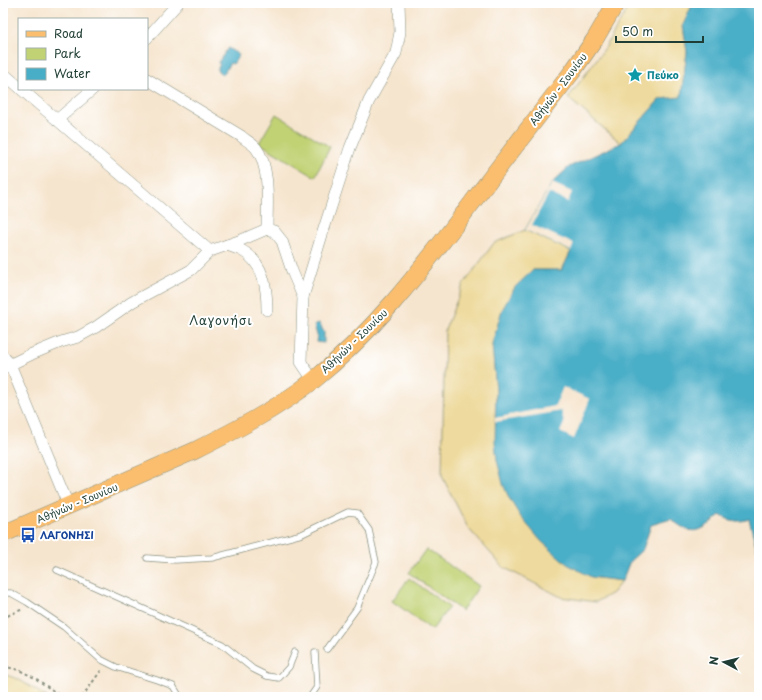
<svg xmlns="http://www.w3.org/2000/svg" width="762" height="700" font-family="'Playpen Sans',sans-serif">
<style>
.green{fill:#c1d275;stroke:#708854}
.sand{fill:#eeda9e;stroke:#868c69}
.water{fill:#48aec7;stroke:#34767e}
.pier{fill:#f6e5ce}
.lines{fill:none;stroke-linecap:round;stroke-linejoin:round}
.lane-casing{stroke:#8a9181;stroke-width:7}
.street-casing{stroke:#8a9181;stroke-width:12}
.primary-casing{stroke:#8a9181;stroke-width:18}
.path{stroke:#8a9181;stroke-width:2;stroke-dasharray:3 3;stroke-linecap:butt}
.lane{stroke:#fff;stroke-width:5.5}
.street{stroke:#fff;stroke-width:11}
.primary{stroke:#fabe6e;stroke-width:17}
.labels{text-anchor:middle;stroke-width:4;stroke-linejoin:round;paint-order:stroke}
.culture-label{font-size:10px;font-weight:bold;fill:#0d838f;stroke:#fff;text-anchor:start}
.street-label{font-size:10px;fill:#1f3d34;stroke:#fff}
.transit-label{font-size:10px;font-weight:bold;fill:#164399;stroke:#fff;text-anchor:start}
.quarter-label{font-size:12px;letter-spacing:1px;fill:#1f3d34;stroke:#fff}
</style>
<rect width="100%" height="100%" fill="#fff"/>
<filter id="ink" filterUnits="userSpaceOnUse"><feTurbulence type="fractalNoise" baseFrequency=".025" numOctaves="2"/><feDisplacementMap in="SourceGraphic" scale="8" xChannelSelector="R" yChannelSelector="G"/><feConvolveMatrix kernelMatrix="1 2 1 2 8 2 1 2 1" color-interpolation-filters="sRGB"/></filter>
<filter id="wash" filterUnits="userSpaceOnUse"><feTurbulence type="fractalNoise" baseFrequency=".012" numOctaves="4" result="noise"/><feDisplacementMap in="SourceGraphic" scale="16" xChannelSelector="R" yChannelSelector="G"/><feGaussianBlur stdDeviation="0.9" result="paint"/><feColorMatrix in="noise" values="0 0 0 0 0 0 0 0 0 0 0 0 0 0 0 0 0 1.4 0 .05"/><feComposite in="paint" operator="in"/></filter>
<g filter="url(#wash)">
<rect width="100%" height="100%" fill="#f6e5ce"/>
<g class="green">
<polygon points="276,114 330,147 315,177 259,143"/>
<polygon points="426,549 479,586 462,611 409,573"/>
<polygon points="409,578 449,607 432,630 392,601"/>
</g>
<g class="sand">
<polygon points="631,3 693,3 683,25 687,52 681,98 660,99 621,143 568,98 605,48"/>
<polygon points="525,230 571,251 562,270 533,270 502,310 492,344 496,390 495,422 591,577 622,581 612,593 596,602 561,597 503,567 468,528 442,476 445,330 463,285 494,243"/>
<polygon points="3,674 18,679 47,697 3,697"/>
</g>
<g class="water">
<path d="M 693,3 L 759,3 L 759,552 L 757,550 L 749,519 C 738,523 730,521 720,515 C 700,533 693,537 671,519 L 651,525 L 643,549 L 630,561 L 622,581 L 591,577 L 567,564 L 541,541 L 520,516 L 509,498 L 503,484 L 497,460 L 495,442 L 496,390 L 492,344 L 502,310 L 515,287 L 533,270 L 562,270 L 571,251 L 525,230 L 552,183 L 569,167 L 621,143 L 660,99 L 681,97 L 687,52 L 683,25 Z"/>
<polygon points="228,48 239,55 233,64 230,63 223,75 217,70 220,64 218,63"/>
<polygon points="319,323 324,332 324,343 316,342 317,335 314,325"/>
</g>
<g class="pier">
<polygon points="552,183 572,192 568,202 549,193 532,225 574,244 571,251 525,230"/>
<polygon points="563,387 590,399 574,439 560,432 564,423 561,411 495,422 495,418 555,406"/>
</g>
</g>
<g filter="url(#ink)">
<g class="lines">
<defs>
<g id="lane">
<polyline points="147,558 175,560 212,558 302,534 348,512 357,513 369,530 376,562 357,608 327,649"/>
<polyline points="57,570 222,644 253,669 267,676 279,678 289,667 295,652"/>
<polyline points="3,593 11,593 27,602 64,627 100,659 116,667 157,680 173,686 180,697"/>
<polyline points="310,697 317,687 315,652"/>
</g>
<g id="street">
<polyline points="147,38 178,3"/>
<polyline points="3,73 19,87"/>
<path d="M 147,79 L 241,136 C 245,140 252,143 256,148 C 271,167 267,206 267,229"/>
<polyline points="57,120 93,89"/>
<path d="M 227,245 C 232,247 237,248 241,250 C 264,262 267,288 267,310"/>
<polyline points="210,251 239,241 267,229 274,231 282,241 292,271 303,297 301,362 313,380"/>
<polyline points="303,297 321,238 350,148 369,101 396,53 400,32 399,3"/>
<polyline points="3,356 10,364 69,507"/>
<polyline points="3,368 32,354 61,342 78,337 96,327 132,302 191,270 210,251 21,89"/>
</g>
<path id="primary" d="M 3,534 L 194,451 C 236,430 277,409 314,380 C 372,333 417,275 462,216 C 498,168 535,120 572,72 L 595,39 L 616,3"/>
</defs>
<use href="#lane" class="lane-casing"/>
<use href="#street" class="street-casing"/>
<use href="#primary" class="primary-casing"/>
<g class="path">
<polyline points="3,620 9,615 23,609"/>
<polyline points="3,666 19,670 35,678 62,697"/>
<polyline points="82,697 102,669"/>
</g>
<use href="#lane" class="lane"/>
<use href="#street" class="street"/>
<use href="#primary" class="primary"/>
</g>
</g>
<defs>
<symbol id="sight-bare" viewBox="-9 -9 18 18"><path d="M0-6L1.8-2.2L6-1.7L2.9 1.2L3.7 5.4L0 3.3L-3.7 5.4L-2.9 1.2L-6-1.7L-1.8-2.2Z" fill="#0f9aa8" stroke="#fff" stroke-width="2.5" paint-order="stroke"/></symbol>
<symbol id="bus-bare" viewBox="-9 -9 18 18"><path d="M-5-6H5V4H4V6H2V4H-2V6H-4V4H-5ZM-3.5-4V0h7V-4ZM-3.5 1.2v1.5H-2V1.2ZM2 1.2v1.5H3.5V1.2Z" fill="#1a4fb4" stroke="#fff" stroke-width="2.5" paint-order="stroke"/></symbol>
</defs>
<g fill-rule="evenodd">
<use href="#sight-bare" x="624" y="64" width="22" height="22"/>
<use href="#bus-bare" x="17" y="524" width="22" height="22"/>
</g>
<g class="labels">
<g class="culture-label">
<text x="647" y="79">Πεύκο</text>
</g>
<g class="street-label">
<text transform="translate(558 89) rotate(-53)" y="4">Αθήνών - Σουνίου</text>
<text transform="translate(354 341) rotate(-44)" y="4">Αθήνών - Σουνίου</text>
<text transform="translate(77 503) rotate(-23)" y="4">Αθήνών - Σουνίου</text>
</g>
<g class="transit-label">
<text x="40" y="539">ΛΑΓΟΝΗΣΙ</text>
</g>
<g class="quarter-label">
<text x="221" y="325">Λαγονήσι</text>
</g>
</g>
<rect width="762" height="700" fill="none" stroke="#fff" stroke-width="16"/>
<rect x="18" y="18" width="130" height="72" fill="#ffffff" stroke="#a5b1ae"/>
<rect x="26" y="31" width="20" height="6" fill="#fabe6e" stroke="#a5b1ae"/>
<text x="54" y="38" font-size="12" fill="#1f3d34">Road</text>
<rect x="26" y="48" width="20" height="12" fill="#c1d275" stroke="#a5b1ae"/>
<text x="54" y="58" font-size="12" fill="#1f3d34">Park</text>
<rect x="26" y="68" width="20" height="12" fill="#48aec7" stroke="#a5b1ae"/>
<text x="54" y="78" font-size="12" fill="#1f3d34">Water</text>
<g transform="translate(724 662) rotate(277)" stroke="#ffffff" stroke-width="3" paint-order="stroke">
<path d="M0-3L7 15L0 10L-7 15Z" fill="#1f3d34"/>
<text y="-6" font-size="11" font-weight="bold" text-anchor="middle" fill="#1f3d34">N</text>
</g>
<path d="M616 36v6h87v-6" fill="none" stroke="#1f3d34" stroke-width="2"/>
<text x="622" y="36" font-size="12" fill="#1f3d34" stroke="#ffffff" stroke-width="3" paint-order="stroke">50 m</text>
</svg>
